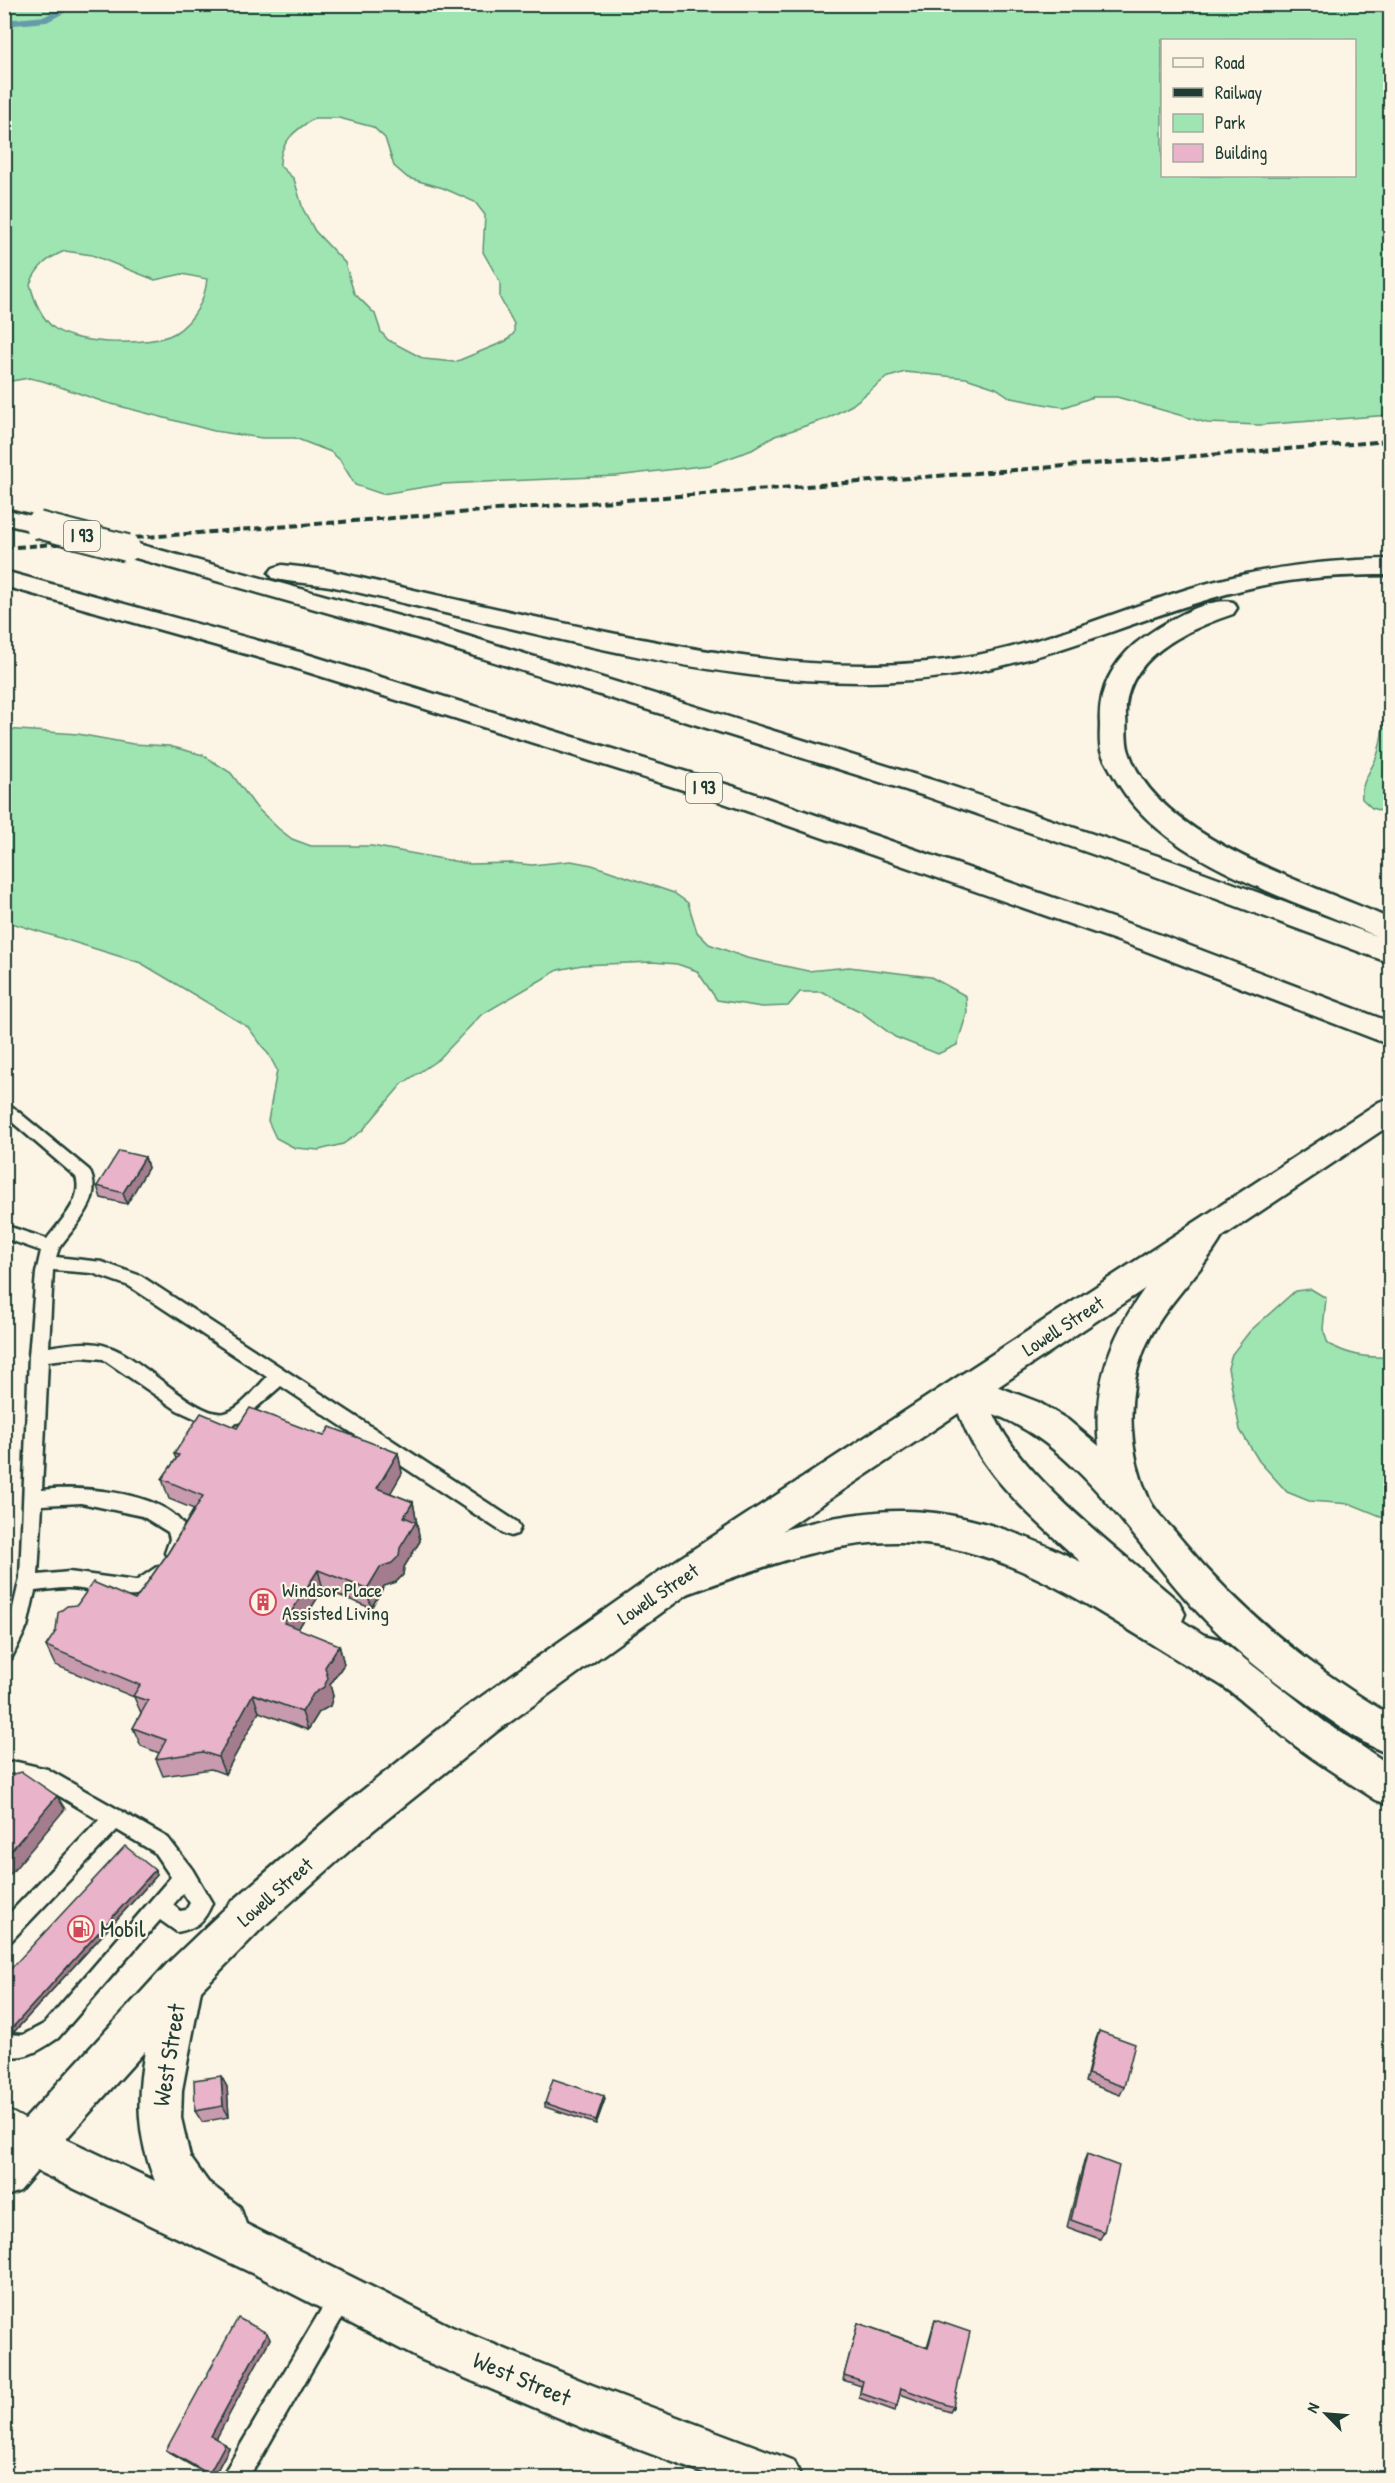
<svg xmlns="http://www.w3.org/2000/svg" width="1395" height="2483" font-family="'Patrick Hand',sans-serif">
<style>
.green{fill:#9fe5b2;stroke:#5f9173;stroke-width:1.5;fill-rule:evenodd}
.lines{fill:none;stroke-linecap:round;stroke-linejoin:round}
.stream{stroke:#669caa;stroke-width:6}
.lane-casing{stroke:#1f3d34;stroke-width:5}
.street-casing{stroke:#1f3d34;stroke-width:4}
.secondary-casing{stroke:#1f3d34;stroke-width:5}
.highway-casing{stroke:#1f3d34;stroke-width:5}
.lane{fill:#fcf5e5;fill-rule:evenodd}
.street{fill:#fcf5e5;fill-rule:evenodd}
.secondary{fill:#fcf5e5;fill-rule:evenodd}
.highway{fill:#fcf5e5;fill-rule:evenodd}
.rail{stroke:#1f3d34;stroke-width:4;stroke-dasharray:8 4;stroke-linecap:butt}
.highway-bridge-casing{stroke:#1f3d34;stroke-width:30;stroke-linecap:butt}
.highway-bridge{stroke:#fcf5e5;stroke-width:26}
.wall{fill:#c89aae;stroke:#1f3d34;stroke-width:1.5}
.shaded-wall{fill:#a37d8d;stroke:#1f3d34;stroke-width:1.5}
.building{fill:#e9b3ca;stroke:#1f3d34;stroke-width:1.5}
.labels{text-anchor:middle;stroke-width:4.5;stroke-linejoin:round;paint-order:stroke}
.shield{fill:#fcf5e5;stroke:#617469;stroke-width:1.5}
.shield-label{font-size:18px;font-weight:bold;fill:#1f3d34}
.street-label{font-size:20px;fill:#1f3d34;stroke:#fcf5e5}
.poi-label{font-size:20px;fill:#1f3d34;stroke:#fcf5e5;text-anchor:start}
.near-poi-label{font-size:24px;fill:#1f3d34;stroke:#fcf5e5;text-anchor:start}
.near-street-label{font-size:24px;fill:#1f3d34;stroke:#fcf5e5}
</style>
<rect width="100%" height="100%" fill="#fcf5e5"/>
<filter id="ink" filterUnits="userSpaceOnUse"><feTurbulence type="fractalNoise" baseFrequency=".0167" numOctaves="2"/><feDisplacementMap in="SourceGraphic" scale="12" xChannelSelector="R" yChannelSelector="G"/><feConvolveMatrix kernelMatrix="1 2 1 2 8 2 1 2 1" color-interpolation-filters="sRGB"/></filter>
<g filter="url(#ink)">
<g class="green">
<path d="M 4,5 L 1390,5 L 1390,415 L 1260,425 L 1207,423 L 1117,397 L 1093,397 L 1065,407 L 1054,406 L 1011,398 L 996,388 L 966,378 L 905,372 L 886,378 L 852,405 L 826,419 L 775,436 L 752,450 L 710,465 L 616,476 L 443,484 L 382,494 L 355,485 L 340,460 L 331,452 L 295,438 L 262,438 L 214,431 L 104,402 L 43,381 L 29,378 L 5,382 ZM 1162,40 L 1354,40 L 1354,176 L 1162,176 ZM 315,118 L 339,118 L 373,127 L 385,138 L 394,166 L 408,178 L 443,188 L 475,202 L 485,215 L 483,252 L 500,282 L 500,298 L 514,324 L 514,333 L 506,341 L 455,362 L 424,359 L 388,340 L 381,332 L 375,314 L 354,293 L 345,263 L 315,231 L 303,209 L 294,179 L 280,166 C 279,142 296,129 315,118 ZM 65,251 L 92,255 L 155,280 L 182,274 L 207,279 C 205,300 194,321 175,333 C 152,347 75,345 54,328 C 40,317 34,300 30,284 C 37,267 47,258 65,251 Z"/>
<path d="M 1390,696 L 1390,814 L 1372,808 L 1362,799 C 1360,783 1371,771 1377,756 C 1384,736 1382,715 1390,696 Z"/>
<polygon points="4,729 78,734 133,744 169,746 203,755 231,773 256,807 279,829 292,839 311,846 372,846 470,864 512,863 532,865 571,861 592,865 674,893 688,903 697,932 709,944 747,958 808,971 849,967 931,977 966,996 967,1013 957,1045 938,1054 895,1037 861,1012 823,992 800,992 788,1006 762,1007 717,1000 697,971 677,964 652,962 582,965 558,970 481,1015 439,1059 402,1084 362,1131 343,1144 319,1150 295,1148 276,1138 268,1121 277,1070 269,1055 248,1027 141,963 5,921"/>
<path d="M 1311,1289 L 1326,1298 L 1323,1329 L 1328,1344 C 1349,1355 1366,1358 1390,1357 L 1390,1520 L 1351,1504 L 1309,1501 L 1287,1492 L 1259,1461 L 1240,1430 L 1228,1368 L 1232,1354 L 1250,1331 L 1295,1291 Z"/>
</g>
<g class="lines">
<g class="stream">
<polyline points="127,4 147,4"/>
<polyline points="4,23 46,19 67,8 84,4"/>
</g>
<defs>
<g id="lane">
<path d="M 4,1100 L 89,1170 C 105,1199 75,1225 59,1248 L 56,1257 L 102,1262 L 141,1276 L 517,1522 L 520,1528 L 517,1534 L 511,1536 L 505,1534 L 281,1386 L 240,1422 L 226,1427 L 214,1427 L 177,1410 L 103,1359 L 82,1357 L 48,1361 L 42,1490 C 78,1486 157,1491 181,1522 C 185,1526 186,1534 188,1539 L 180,1559 L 174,1561 L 168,1559 L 165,1553 L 170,1539 L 168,1532 L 142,1516 L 81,1503 L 42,1505 L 38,1575 L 69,1572 L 136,1581 L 158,1566 L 165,1568 L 167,1574 C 149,1614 101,1588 68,1588 C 57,1588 46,1590 35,1591 L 27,1627 L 11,1659 L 4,1661 L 4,1634 L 9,1625 L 20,1578 L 29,1356 L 36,1273 L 41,1251 L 4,1238 L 4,1225 L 47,1239 C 59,1222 84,1200 76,1177 L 4,1115 ZM 53,1270 L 92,1273 L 129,1286 L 267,1377 C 256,1388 241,1409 225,1413 C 197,1419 140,1356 109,1347 C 89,1340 69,1344 49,1347 Z"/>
<path d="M 17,1762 L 47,1769 L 168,1838 L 192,1869 L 212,1903 C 204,1922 197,1928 177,1932 L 160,1920 L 58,2038 C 42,2049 25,2061 4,2055 L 4,2034 L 23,2035 L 44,2024 L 171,1877 L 154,1852 L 117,1830 L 11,1941 L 4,1944 L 4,1919 L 99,1820 C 71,1804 39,1777 4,1782 L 4,1764 ZM 183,1893 L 190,1903 L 186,1910 L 180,1911 L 173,1905 Z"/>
<polygon points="342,2285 350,2288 353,2296 350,2304 258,2463 247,2478 221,2478 334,2288"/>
</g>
<polygon id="street" points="4,2108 45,2130 51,2145 45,2160 30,2166 4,2153"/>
<path id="secondary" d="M 1390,1098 L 1390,1125 L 686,1595 L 496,1732 L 366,1836 L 263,1927 L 201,1990 L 182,2090 L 181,2118 L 190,2157 L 208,2182 L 240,2207 L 246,2224 L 452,2327 L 592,2385 L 794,2461 L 801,2478 L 715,2478 L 590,2431 L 420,2359 L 260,2277 L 37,2171 L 20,2191 L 4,2197 L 4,2142 L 15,2130 L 167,1964 L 235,1899 L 338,1810 L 468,1706 L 660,1571 L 1379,1102 ZM 145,2051 C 136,2097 137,2137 155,2181 L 66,2139 Z"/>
<g id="highway">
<polygon points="4,509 47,520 50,525 47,530 38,532 4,524"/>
<path d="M 127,541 L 435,626 L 945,784 L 1164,858 L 1376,936 C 1287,895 1158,864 1111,771 C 1108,765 1103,758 1101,751 C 1099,743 1100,732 1100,724 C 1098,692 1111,665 1135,644 C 1156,627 1206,596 1233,602 L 1237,608 L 1233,614 C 1188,629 1123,658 1126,716 C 1127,727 1125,741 1129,752 C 1157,840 1314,884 1390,919 L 1390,941 L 1385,940 L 1390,942 L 1390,963 L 1144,872 L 925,796 L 417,638 L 118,553 L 115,548 L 118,543 Z"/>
<path d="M 1390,559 L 1390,575 C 1340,575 1290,578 1242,590 C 1149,613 1063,656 968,673 C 797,703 619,652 453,615 C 412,605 371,595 330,586 C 311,583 292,583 273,578 L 269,573 L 273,568 L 282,565 L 326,570 C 413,590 500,610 587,628 C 712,654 839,678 966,657 C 1044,644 1116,611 1191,588 C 1256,568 1322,560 1390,559 Z"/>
<polygon points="4,571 303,653 735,787 1161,935 1390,1022 1390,1045 1141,949 715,800 285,665 4,586"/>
<path d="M 1210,1217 L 1222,1221 L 1226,1230 C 1203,1274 1160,1306 1143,1353 C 1125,1399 1129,1455 1149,1499 C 1155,1513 1171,1526 1180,1538 C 1240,1611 1310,1667 1390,1715 L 1390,1754 C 1365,1746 1342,1728 1320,1713 C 1271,1680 1224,1643 1185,1598 C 1127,1532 1079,1448 994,1414 C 1019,1476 1127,1556 1179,1602 L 1185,1614 L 1182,1621 L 1204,1635 L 1219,1639 L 1325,1722 L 1390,1765 L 1390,1805 L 1376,1800 C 1350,1783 1322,1766 1297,1747 C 1271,1728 1242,1697 1216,1682 C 1113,1626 1023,1546 901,1542 C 823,1540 745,1574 673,1599 L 660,1595 L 655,1583 L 660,1571 L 673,1567 C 746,1542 820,1512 898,1511 C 961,1509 1026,1535 1081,1562 C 1044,1528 1001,1492 975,1448 C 964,1430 957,1409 950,1389 L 955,1379 L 967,1375 L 1038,1402 L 1068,1420 L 1099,1446 C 1088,1350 1141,1290 1198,1221 Z"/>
</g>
</defs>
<use href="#lane" class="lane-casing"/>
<use href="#street" class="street-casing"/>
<use href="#secondary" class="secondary-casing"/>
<use href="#highway" class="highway-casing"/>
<use href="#lane" class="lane"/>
<use href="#street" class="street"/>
<use href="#secondary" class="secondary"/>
<use href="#highway" class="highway"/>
<polyline class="rail" points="4,548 1390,441"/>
<defs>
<polyline id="highway-bridge" points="38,525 127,548"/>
</defs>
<use href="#highway-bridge" class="highway-bridge-casing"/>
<use href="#highway-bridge" class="highway-bridge"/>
</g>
<g class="wall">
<polygon points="145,1157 148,1168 127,1204 101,1198 97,1186"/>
<polygon points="237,1428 324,1436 398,1453 402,1473 390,1493 413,1502 420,1541 404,1567 403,1575 396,1582 384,1586 371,1608 323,1589 298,1629 339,1645 344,1664 330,1685 333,1696 330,1706 319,1712 308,1730 259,1712 225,1774 211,1769 163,1776 156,1759 159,1753 141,1746 133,1728 141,1713 134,1697 55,1665 46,1646 135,1600 168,1553 194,1509 169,1499 162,1479 176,1459 174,1454"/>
<polygon points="155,1870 157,1875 14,2032 4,2033 4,1976"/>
<polygon points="1099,2031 1124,2087 1120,2095 1085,2082 1096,2039"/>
<polygon points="221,2076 227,2087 229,2117 202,2122 195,2111"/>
<polygon points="604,2096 605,2099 596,2124 545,2107 545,2103"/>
<polygon points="1087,2154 1104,2232 1100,2239 1067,2227 1084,2161"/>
<polygon points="935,2320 953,2407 950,2412 900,2394 895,2411 859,2398 861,2386 843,2380 858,2323 927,2347"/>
<polygon points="270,2339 216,2439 229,2448 213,2478 171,2454 166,2450"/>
</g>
<g class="shaded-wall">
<polygon points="145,1157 148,1168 127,1204 123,1193"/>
<polygon points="398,1453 402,1473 382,1508 377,1488"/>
<polygon points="413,1502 420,1541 404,1567 403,1575 396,1582 384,1586 371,1608 367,1589 380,1567 404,1517"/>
<polygon points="318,1570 323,1589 290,1642 284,1623"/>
<polygon points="339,1645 344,1664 330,1685 333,1696 330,1706 319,1712 308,1730 302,1712 325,1667"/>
<polygon points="253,1694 259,1712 225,1774 218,1757"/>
<polygon points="57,1796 65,1809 4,1882 4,1859"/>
<polygon points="155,1870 157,1875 14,2032 12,2028"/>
<polygon points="221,2076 227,2087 229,2117 223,2106"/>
<polygon points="604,2096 605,2099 596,2124 596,2120"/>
<polygon points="267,2333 270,2339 215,2441 211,2436"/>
<polygon points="225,2444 229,2448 213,2478 209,2474"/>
</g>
<g class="building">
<polygon points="119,1151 145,1157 123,1193 97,1186"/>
<polygon points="250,1408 324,1436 330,1427 398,1453 377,1488 413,1502 404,1517 416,1522 400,1548 399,1556 392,1563 380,1567 367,1589 318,1570 284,1623 339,1645 325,1667 328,1678 324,1687 313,1694 302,1712 253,1694 218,1757 203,1752 156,1759 166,1740 133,1728 148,1701 133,1696 140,1685 46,1646 56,1631 58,1613 67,1606 77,1605 93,1582 135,1600 168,1553 203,1496 162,1479 179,1455 174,1454 201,1413 237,1428"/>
<polygon points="22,1772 57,1796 4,1859 4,1776"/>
<polygon points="125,1846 155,1870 12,2028 4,2029 4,1976"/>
<polygon points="1099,2031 1135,2044 1124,2087 1088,2074"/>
<polygon points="221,2076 223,2106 195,2111 194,2080"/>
<polygon points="553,2079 604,2096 596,2120 545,2103"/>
<polygon points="1087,2154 1119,2166 1104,2232 1071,2220"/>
<polygon points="238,2318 267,2333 211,2436 225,2444 209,2474 166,2450"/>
<polygon points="935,2320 970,2332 953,2407 901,2388 897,2406 860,2393 863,2381 844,2375 858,2323 928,2348"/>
</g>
</g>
<defs>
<symbol id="building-ring" viewBox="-11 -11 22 22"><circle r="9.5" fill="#fcf5e5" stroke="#d1495b" stroke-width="1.5"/><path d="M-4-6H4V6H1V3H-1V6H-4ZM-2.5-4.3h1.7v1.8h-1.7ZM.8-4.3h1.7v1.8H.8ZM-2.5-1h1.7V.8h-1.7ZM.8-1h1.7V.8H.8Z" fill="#d1495b"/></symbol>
<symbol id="fuel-ring" viewBox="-11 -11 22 22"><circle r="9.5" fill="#fcf5e5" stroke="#d1495b" stroke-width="1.5"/><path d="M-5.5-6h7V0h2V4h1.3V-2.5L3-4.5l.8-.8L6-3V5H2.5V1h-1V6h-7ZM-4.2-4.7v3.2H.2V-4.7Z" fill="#d1495b"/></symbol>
</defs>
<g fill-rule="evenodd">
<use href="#building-ring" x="248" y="1587" width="30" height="30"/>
<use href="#fuel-ring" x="66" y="1914" width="30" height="30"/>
</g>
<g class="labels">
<g class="shield">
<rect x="64" y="521" width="36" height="30" rx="4.5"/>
<rect x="686" y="773" width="36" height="30" rx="4.5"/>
</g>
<g class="shield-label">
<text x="82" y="542">I 93</text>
<text x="704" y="794">I 93</text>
</g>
<g class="street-label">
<text transform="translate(1063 1326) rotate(-33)" y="7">Lowell Street</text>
<text transform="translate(658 1594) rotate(-34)" y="7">Lowell Street</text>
<text transform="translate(275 1892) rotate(-41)" y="7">Lowell Street</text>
</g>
<g class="poi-label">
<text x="282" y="1597">Windsor Place<tspan x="282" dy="23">Assisted Living</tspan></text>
</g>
<g class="near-poi-label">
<text x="100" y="1937">Mobil</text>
</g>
<g class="near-street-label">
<text transform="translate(169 2055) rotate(-81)" y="8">West Street</text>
<text transform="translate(522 2379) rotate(23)" y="8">West Street</text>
</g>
</g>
<rect width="1395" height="2483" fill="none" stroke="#fcf5e5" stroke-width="24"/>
<rect x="12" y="12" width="1371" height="2459" fill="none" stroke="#1f3d34" stroke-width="2" filter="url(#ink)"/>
<rect x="1161" y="39" width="195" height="138" fill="#fcf5e5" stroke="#a4ab9e" stroke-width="1.5"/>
<rect x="1173" y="58" width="30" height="9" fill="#fcf5e5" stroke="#a4ab9e" stroke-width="1.5"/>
<text x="1215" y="69" font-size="18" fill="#1f3d34">Road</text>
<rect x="1173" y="88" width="30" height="9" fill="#1f3d34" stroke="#a4ab9e" stroke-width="1.5"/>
<text x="1215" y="99" font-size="18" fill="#1f3d34">Railway</text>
<rect x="1173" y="114" width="30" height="18" fill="#9fe5b2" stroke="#a4ab9e" stroke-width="1.5"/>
<text x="1215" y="129" font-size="18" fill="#1f3d34">Park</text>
<rect x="1173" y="144" width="30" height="18" fill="#e9b3ca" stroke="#a4ab9e" stroke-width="1.5"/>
<text x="1215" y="159" font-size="18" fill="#1f3d34">Building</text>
<g transform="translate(1326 2414) rotate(295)" stroke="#fcf5e5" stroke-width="4.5" paint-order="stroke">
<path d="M0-4.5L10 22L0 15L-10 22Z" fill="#1f3d34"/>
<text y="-9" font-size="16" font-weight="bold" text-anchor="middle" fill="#1f3d34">N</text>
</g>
</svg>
